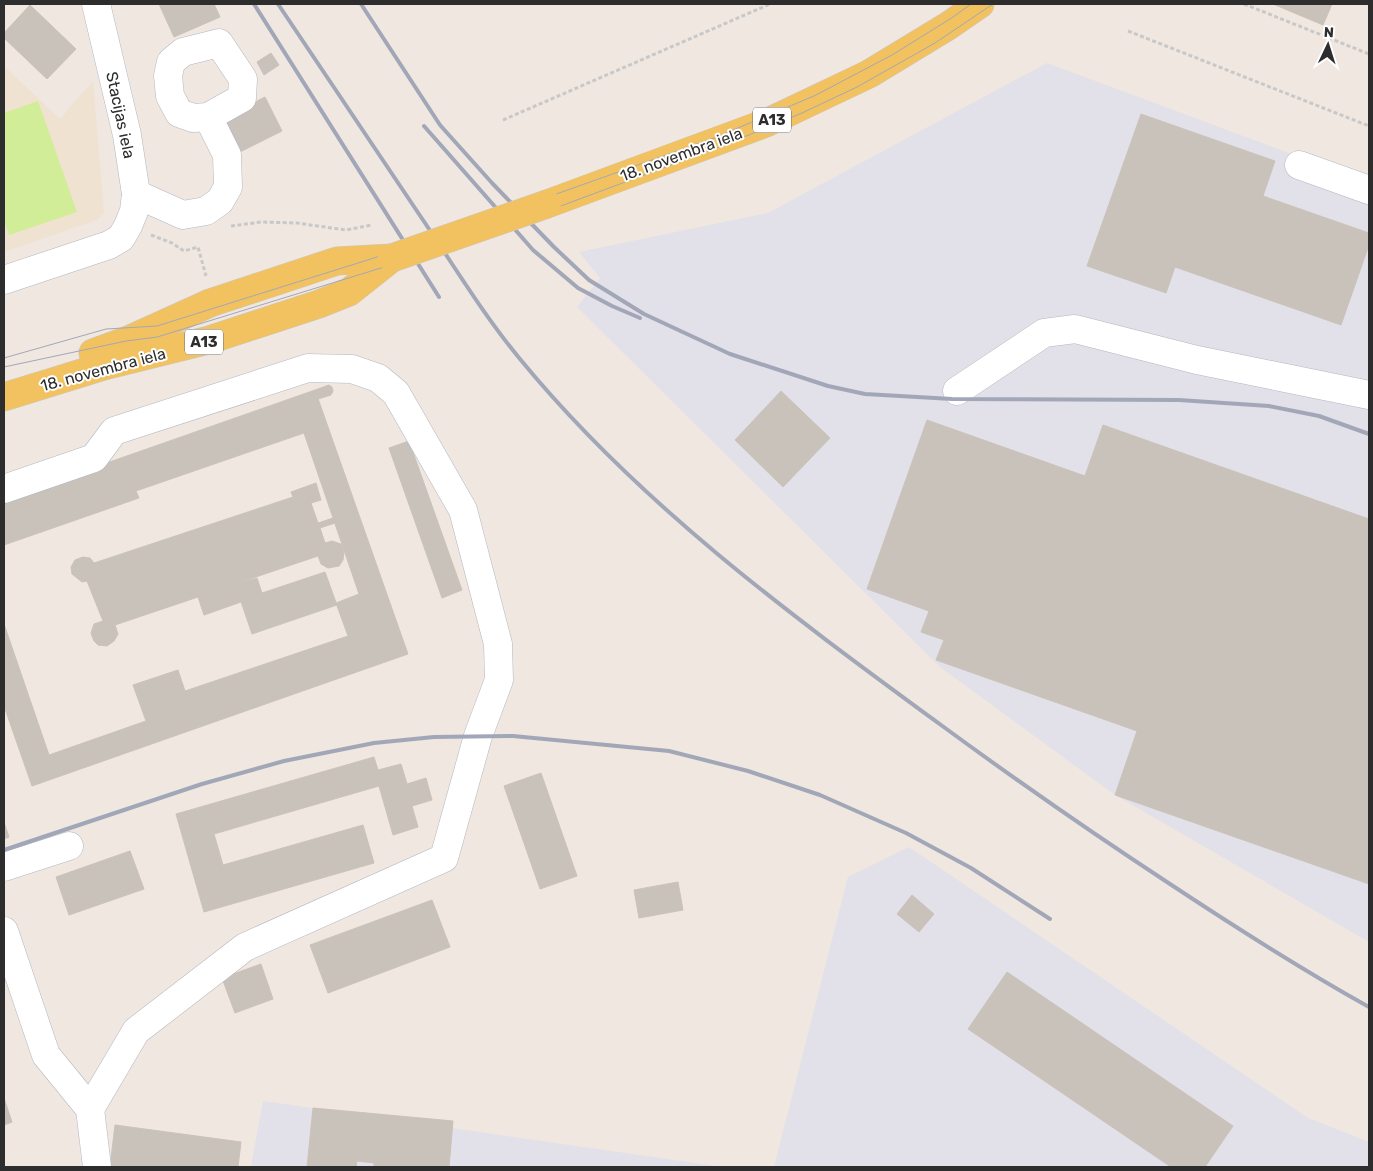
<svg xmlns="http://www.w3.org/2000/svg" width="1373" height="1171" font-family="Rubik,sans-serif">
<style>
.industrial{fill:#e2e0e8}
.education{fill:#f0e2d0}
.pitch{fill:#d1ed98}
.building{fill:#c8c2bb;stroke:#cbc3b9}
.lines{fill:none;stroke-linecap:round;stroke-linejoin:round}
.minor-casing{stroke:#b3b7c1;stroke-width:29}
.major-casing{stroke:#c8c8c8;stroke-width:29}
.path{stroke:#c8c8c8;stroke-width:3;stroke-dasharray:4 2.5;stroke-linecap:butt}
.minor{stroke:#fff;stroke-width:28}
.major{stroke:#f3c260;stroke-width:28}
.tram{stroke:#a2a7b8;stroke-width:1}
.rail{stroke:#a2a7b8;stroke-width:4}
.major-bridge-casing{stroke:#c8c8c8;stroke-width:29;stroke-linecap:butt}
.major-bridge{stroke:#f3c260;stroke-width:28}
.labels{text-anchor:middle;stroke-width:4;stroke-linejoin:round;paint-order:stroke}
.shield{fill:#fff;stroke:#6c6c6c;stroke-width:1}
.shield-label{font-size:15px;font-weight:bold;fill:#2d2d2d}
.street-label{font-size:16px;fill:#2d2d2d;stroke:#fff}
</style>
<rect width="100%" height="100%" fill="#efe7e0"/>
<g class="industrial">
<polygon points="1047,63 1369,183 1369,942 1115,795 940,667 577,307 600,278 579,252 768,213"/>
<polygon points="909,847 1308,1118 1369,1142 1369,1167 774,1167 848,877"/>
<polygon points="263,1101 723,1167 251,1167"/>
</g>
<polygon class="education" points="4,66 60,119 93,81 104,213 97,220 4,252"/>
<polygon class="pitch" points="38,101 77,212 9,235 4,221 4,113"/>
<g class="building">
<polygon points="159,4 214,4 220,17 174,37"/>
<polygon points="1273,4 1332,4 1323,25"/>
<polygon points="30,5 76,49 47,79 4,38 4,33"/>
<polygon points="271,53 279,65 264,75 257,62"/>
<polygon points="265,97 282,131 240,152 223,118"/>
<polygon points="1141,114 1275,161 1263,196 1369,233 1369,245 1341,325 1175,267 1166,293 1087,266"/>
<polygon points="329,385 332,387 333,391 331,395 318,399 315,390"/>
<polygon points="315,390 408,654 32,786 4,706 4,624 49,755 146,721 133,685 178,670 185,691 348,636 336,603 359,594 304,433 136,491 139,498 4,545 4,499"/>
<polygon points="781,391 830,438 783,487 735,440"/>
<polygon points="927,420 1085,476 1103,425 1369,519 1369,884 1115,795 1137,731 936,660 944,640 921,632 929,611 867,589"/>
<polygon points="409,441 462,590 442,598 389,448"/>
<polygon points="316,483 321,500 311,503 318,523 333,518 335,523 320,528 325,543 332,541 341,544 344,552 343,560 339,566 328,568 321,564 318,556 235,584 241,602 204,615 198,597 115,625 118,634 114,641 107,646 98,645 94,641 91,633 94,624 103,621 87,581 82,582 72,574 71,567 75,560 83,557 90,558 94,563 293,497 291,492"/>
<polygon points="325,572 337,605 252,634 235,584 257,578 262,593"/>
<polygon points="374,757 378,770 401,764 407,784 426,778 432,800 412,806 418,827 393,835 379,786 214,834 223,865 363,825 374,863 204,912 176,814"/>
<polygon points="541,773 577,876 540,889 504,786"/>
<polygon points="4,822 9,837 4,839"/>
<polygon points="130,851 144,889 69,915 56,877"/>
<polygon points="678,882 683,910 639,918 634,890"/>
<polygon points="912,895 934,914 919,932 897,914"/>
<polygon points="432,900 450,947 328,993 310,945"/>
<polygon points="261,964 273,999 235,1013 222,978"/>
<polygon points="1007,972 1233,1126 1205,1167 1171,1167 968,1029"/>
<polygon points="4,1098 12,1122 4,1125"/>
<polygon points="313,1108 453,1121 449,1167 419,1166 419,1167 374,1167 374,1163 357,1161 356,1167 307,1167"/>
<polygon points="115,1125 241,1142 238,1167 110,1167"/>
</g>
<g class="lines">
<defs>
<g id="minor">
<polyline points="1299,165 1369,190"/>
<polyline points="136,194 183,215 206,211 220,201 228,187 227,155 208,117 242,98 243,79 219,43 183,52 171,62 168,76 170,96 179,113 193,118 208,117"/>
<polyline points="4,280 109,245 121,238 128,226 134,211 136,194 127,135 96,4"/>
<polyline points="957,391 1044,333 1075,329 1197,360 1369,395"/>
<polyline points="4,489 94,458 114,431 308,368 352,369 378,378 396,393 463,510 498,644 499,680 478,736 444,858 245,947 136,1031 90,1109"/>
<polyline points="4,867 69,846"/>
<polyline points="4,931 46,1055 90,1109 97,1167"/>
</g>
<g id="major">
<polyline points="547,204 766,123 869,74 948,26 980,4"/>
<polyline points="93,353 126,341 210,303 337,261 392,258"/>
<polyline points="4,397 104,366 209,340 319,304 349,292 392,258"/>
</g>
</defs>
<use href="#minor" class="minor-casing"/>
<use href="#major" class="major-casing"/>
<g class="path">
<polyline points="1244,4 1369,54"/>
<polyline points="1128,31 1369,126"/>
<polyline points="503,120 770,4"/>
<polyline points="231,226 261,222 297,223 346,230 372,225"/>
<polyline points="151,235 172,243 184,251 198,247 206,276"/>
</g>
<use href="#minor" class="minor"/>
<use href="#major" class="major"/>
<g class="tram">
<polyline points="4,358 106,329 157,326 390,253 714,138 814,96 892,55 950,19 971,4"/>
<polyline points="4,367 126,341 157,337 394,264 550,210 722,146 802,113 857,87 935,43 993,4"/>
</g>
<g class="rail">
<polyline points="254,4 439,297"/>
<path d="M 278,4 C 327,77 376,150 425,223 C 456,269 485,317 520,359 C 639,504 791,615 941,725 C 1016,780 1092,833 1170,884 C 1235,927 1301,969 1369,1007"/>
<polyline points="361,4 440,125 492,183 554,247 589,280 644,314 730,354 828,386 865,394 952,399 1179,400 1269,406 1319,416 1369,434"/>
<polyline points="424,126 533,250 578,288 612,306 640,318"/>
<polyline points="4,850 202,784 284,761 374,743 434,737 513,736 669,751 748,771 820,795 906,833 971,868 1050,919"/>
</g>
<defs>
<polyline id="major-bridge" points="392,258 547,204"/>
</defs>
<use href="#major-bridge" class="major-bridge-casing"/>
<use href="#major-bridge" class="major-bridge"/>
</g>
<g class="labels">
<g class="shield">
<rect x="753" y="107.5" width="38" height="25" rx="4"/>
<rect x="185" y="329.5" width="38" height="25" rx="4"/>
</g>
<g class="shield-label">
<text x="772" y="125">A13</text>
<text x="204" y="347">A13</text>
</g>
<g class="street-label">
<text transform="translate(121 115) rotate(78)" y="6">Stacijas iela</text>
<text transform="translate(681 154) rotate(-20)" y="6">18. novembra iela</text>
<text transform="translate(103 369) rotate(-15)" y="6">18. novembra iela</text>
</g>
</g>
<rect width="1373" height="1171" fill="none" stroke="#2d2d2d" stroke-width="10"/>
<g transform="translate(1328 45) rotate(4)" stroke="#ffffff" stroke-width="4" paint-order="stroke">
<path d="M0-4L9 19L0 12L-9 19Z" fill="#2d2d2d"/>
<text y="-8" font-size="14" font-weight="bold" text-anchor="middle" fill="#2d2d2d">N</text>
</g>
</svg>
